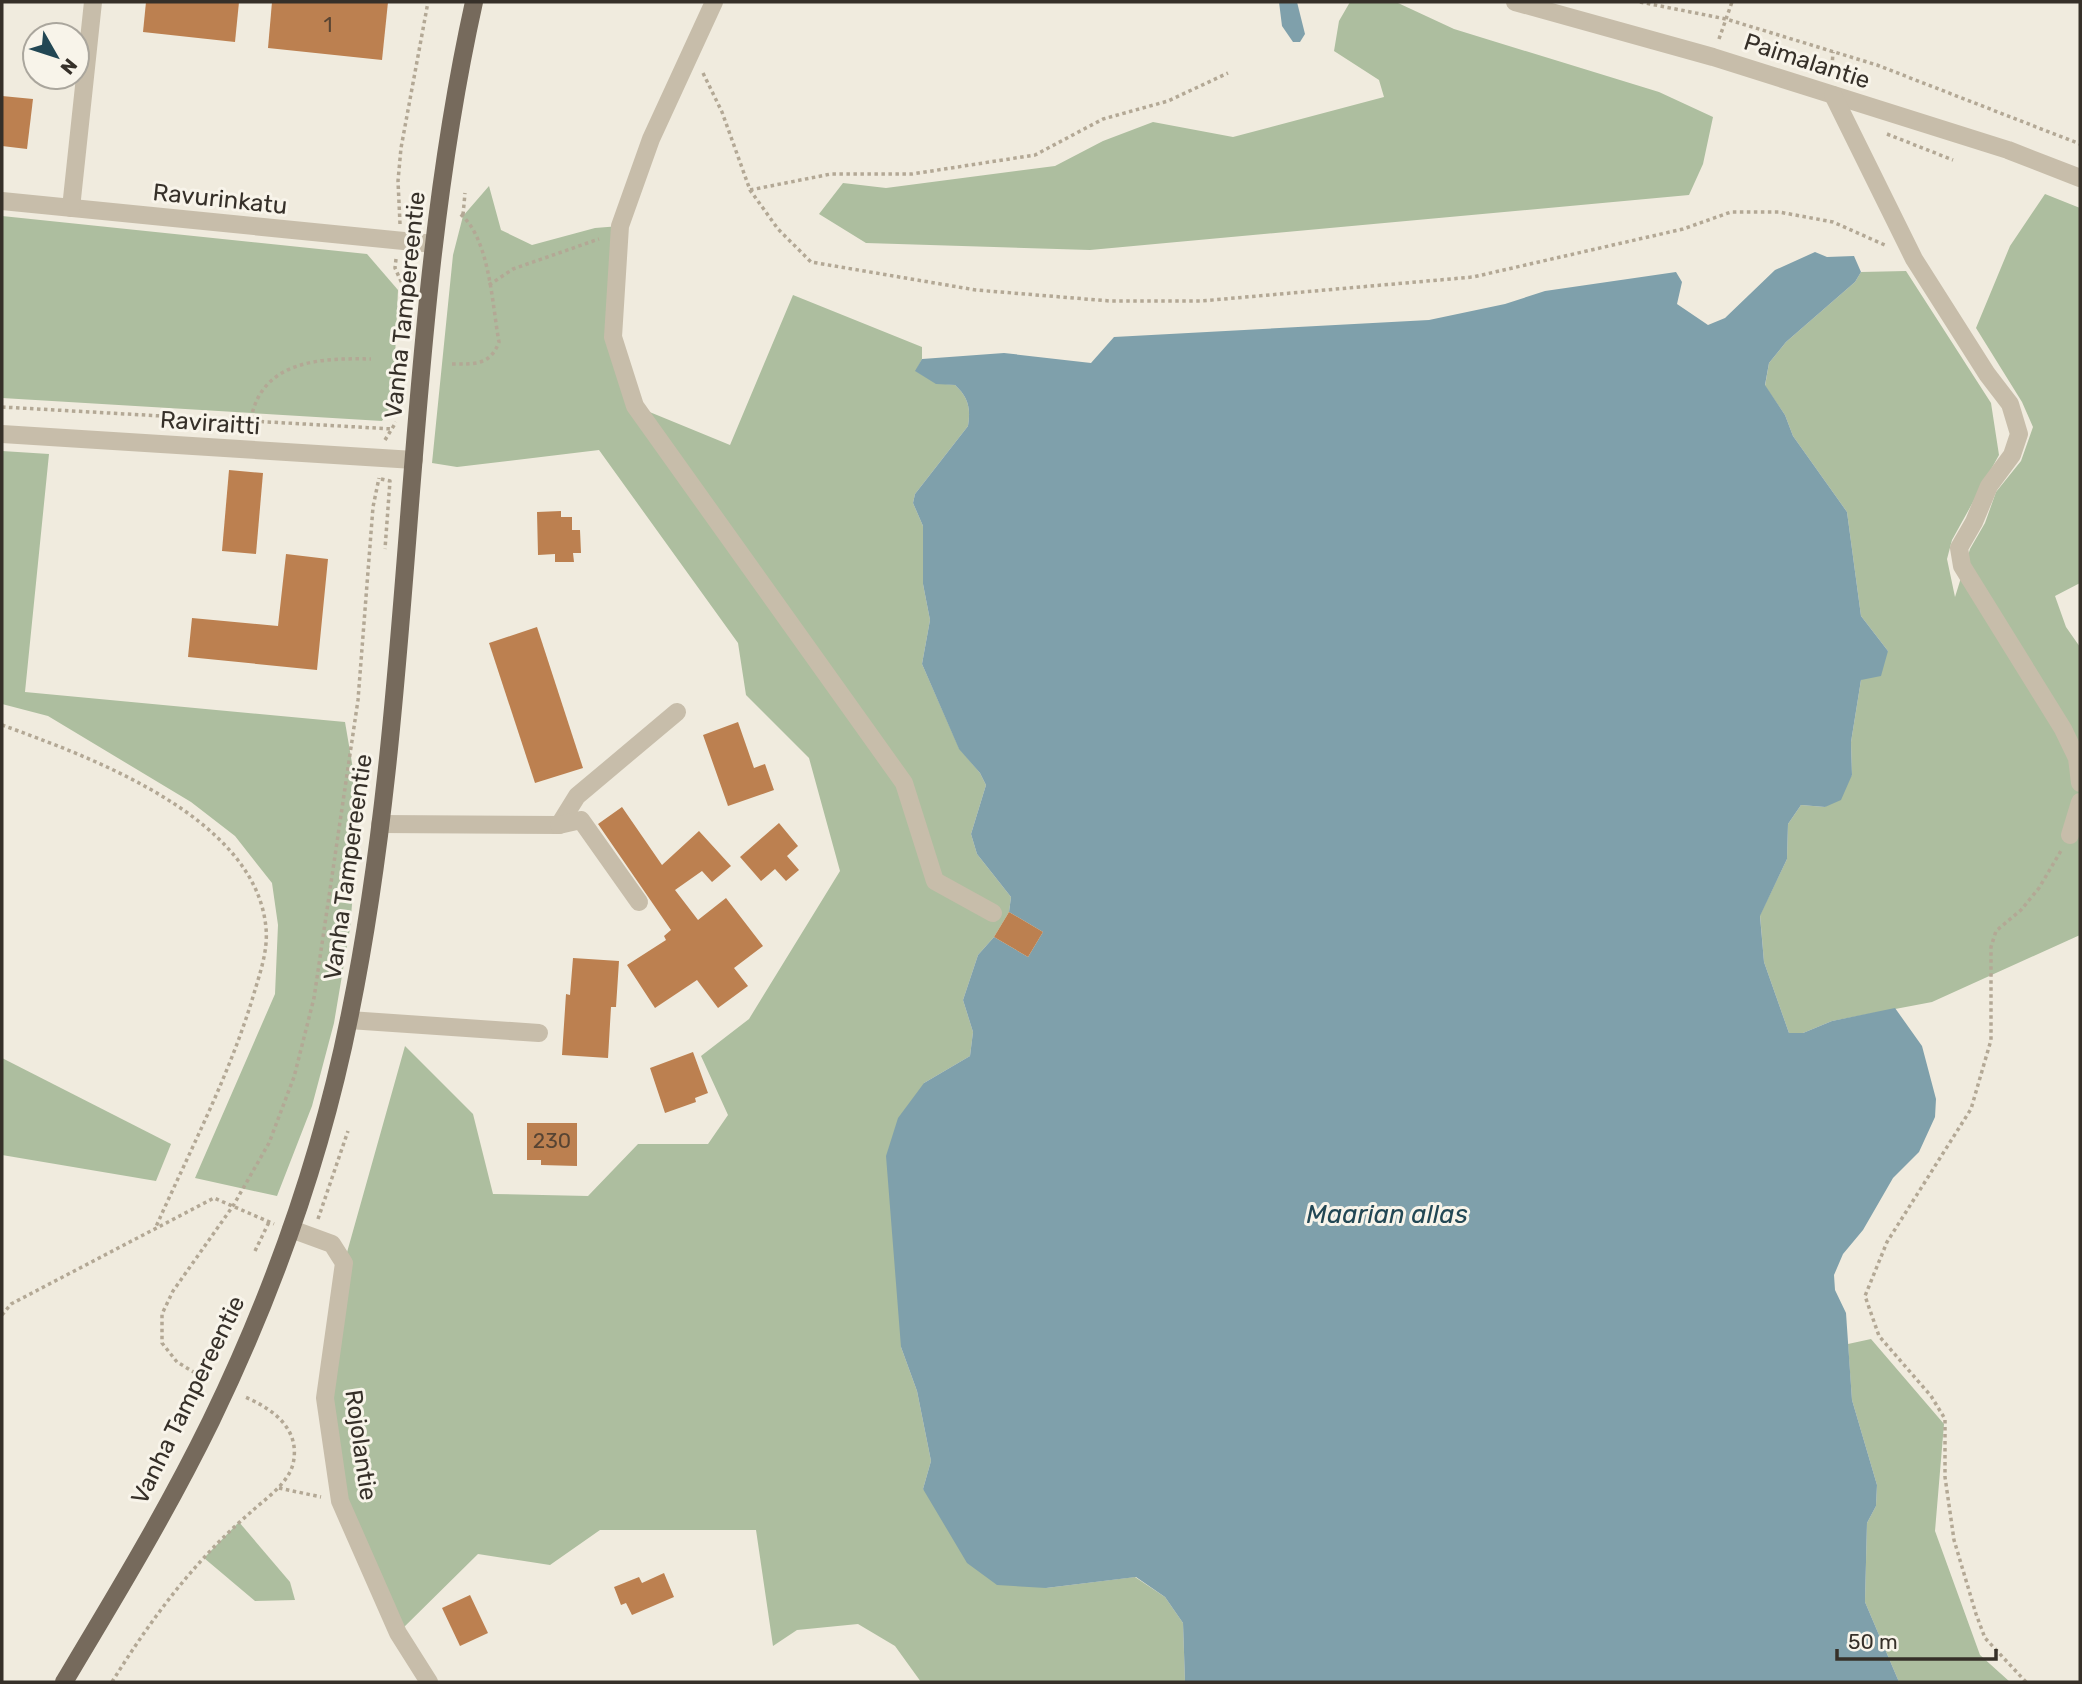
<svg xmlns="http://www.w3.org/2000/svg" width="2082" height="1684" font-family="Rubik,sans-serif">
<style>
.green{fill:#adbe9f}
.water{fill:#7fa0ab}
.building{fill:#bc8050}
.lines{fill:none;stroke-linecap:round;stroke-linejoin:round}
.path{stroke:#b3a895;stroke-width:3.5;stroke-dasharray:3.5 3.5;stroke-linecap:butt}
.minor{stroke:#c7bdaa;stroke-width:18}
.major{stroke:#766a5c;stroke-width:18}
.labels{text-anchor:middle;stroke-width:6;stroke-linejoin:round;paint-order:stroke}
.number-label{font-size:21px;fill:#584433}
.street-label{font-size:24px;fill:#363029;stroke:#f8f4ea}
.water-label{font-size:26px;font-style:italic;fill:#224754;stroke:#f8f4ea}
</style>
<rect width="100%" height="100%" fill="#f0ebde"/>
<g class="green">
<polygon points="1350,2 1398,3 1454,29 1659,92 1713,117 1703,164 1689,195 1090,250 866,243 819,214 843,183 886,188 1055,166 1103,141 1153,122 1233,137 1384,97 1379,80 1334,51 1339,21"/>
<path d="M 489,186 L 501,230 L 532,245 L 595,228 L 620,226 L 613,337 L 635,406 L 730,445 L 793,295 L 922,347 L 922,359 L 916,371 L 936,383 L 955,385 C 968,397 971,408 968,426 L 915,494 L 913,503 L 923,526 L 923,584 L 930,620 L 922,664 L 959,748 L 980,773 L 986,785 L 971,834 L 977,854 L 1011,897 L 1009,912 L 994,937 L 978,955 L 963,1000 L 973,1032 L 970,1056 L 924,1083 L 901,1347 L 917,1391 L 931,1461 L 923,1489 L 1046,1588 L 1135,1577 L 1165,1597 L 1183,1623 L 1185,1682 L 921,1682 L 895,1646 L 858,1624 L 797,1630 L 773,1646 L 756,1530 L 600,1530 L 550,1565 L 478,1554 L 398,1633 L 340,1501 L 325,1398 L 344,1263 L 405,1046 L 473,1114 L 493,1194 L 588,1196 L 638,1144 L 708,1144 L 728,1115 L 701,1056 L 749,1019 L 840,871 L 809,758 L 746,695 L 738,643 L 599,450 L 457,467 L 432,463 L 453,255 L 463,216 Z"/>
<polygon points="2045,194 2080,208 2080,583 2055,596 2066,627 2080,647 2080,935 1932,1002 1832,1021 1803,1033 1789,1033 1764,962 1760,915 1787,859 1788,824 1801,805 1825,807 1852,775 1851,742 1861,680 1888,651 1861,616 1847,512 1793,436 1785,415 1765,386 1769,363 1786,342 1855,282 1861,272 1906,271 1991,403 1999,455 1952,540 1947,559 1955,597 1970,549 1985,523 1996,492 2021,461 2033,427 2022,402 1976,328 2010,246"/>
<polygon points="2,216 367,254 398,290 393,403 382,421 2,398"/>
<polygon points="2,451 49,454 25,692 345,722 360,810 350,928 334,1023 312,1106 277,1196 195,1178 275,994 278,925 272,883 235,836 191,802 48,716 2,704"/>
<polygon points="2,1058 171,1144 156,1181 2,1155"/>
<polygon points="1871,1339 1944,1424 1935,1531 1980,1655 2010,1682 1899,1682 1865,1602 1867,1523 1876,1506 1877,1485 1852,1400 1848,1344"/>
<polygon points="239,1522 290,1582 295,1600 255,1601 204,1558"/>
</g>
<g class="water">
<polygon points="1279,2 1297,2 1305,34 1300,42 1293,42 1282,26"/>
<path d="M 1815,252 L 1827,257 L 1854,256 L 1861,272 L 1855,282 L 1786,342 L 1769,363 L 1765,385 L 1785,415 L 1793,436 L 1847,512 L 1861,616 L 1888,651 L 1881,676 L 1861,680 L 1851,742 L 1852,775 L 1841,800 L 1825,807 L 1801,805 L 1788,824 L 1787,859 L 1760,916 L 1764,962 L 1789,1033 L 1803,1033 L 1832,1021 L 1895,1008 L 1922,1046 L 1936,1099 L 1935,1117 L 1919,1152 L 1893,1178 L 1863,1230 L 1843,1254 L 1834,1275 L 1835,1290 L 1846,1313 L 1852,1400 L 1877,1485 L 1876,1506 L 1867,1523 L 1865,1602 L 1899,1682 L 1185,1682 L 1183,1623 L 1165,1597 L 1136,1577 L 1046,1588 L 997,1585 L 967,1563 L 923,1489 L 931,1461 L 917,1391 L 901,1347 L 886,1156 L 898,1118 L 924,1083 L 970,1056 L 973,1032 L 963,1000 L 978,955 L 994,937 L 1028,957 L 1043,932 L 1009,912 L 1011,897 L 977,854 L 971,834 L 986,785 L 980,773 L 959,749 L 922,664 L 930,620 L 923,584 L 923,526 L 913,503 L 915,494 L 968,426 C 971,408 968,397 955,385 L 936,384 L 915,371 L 922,359 L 1004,353 L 1091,363 L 1114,337 L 1429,320 L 1505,304 L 1545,291 L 1676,272 L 1682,282 L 1677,304 L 1708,325 L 1725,318 L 1775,270 Z"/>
</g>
<g class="building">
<polygon points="146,2 239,2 235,42 143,32"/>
<polygon points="272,2 388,2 382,60 268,48"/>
<polygon points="2,96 33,99 27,149 2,146"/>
<polygon points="229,470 263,473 256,554 222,551"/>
<polygon points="561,511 561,517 572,517 572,530 580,530 581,553 573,553 574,562 555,562 555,554 538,555 537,512"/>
<polygon points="286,554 328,559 317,670 188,657 192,618 278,626"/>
<polygon points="537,627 583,768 535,783 489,643"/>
<polygon points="738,722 754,768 765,764 774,790 728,806 703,735"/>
<polygon points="622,807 662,865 699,831 731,866 712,882 702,871 675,890 698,920 726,898 763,946 734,968 748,986 718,1008 697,980 655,1008 627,965 666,940 664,936 671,930 598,824"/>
<polygon points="779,823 798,846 787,856 799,870 786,881 775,869 761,881 740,857"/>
<polygon points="1009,912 1043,932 1028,957 994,937"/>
<polygon points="573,958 619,961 616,1007 611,1007 608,1058 562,1055 566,994 570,995"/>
<polygon points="693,1052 708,1093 695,1098 696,1102 665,1113 650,1068"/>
<polygon points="527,1123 577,1123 577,1166 541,1165 541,1160 527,1160"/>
<polygon points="664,1573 674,1597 632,1615 626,1603 621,1605 614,1587 639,1577 642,1583"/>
<polygon points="470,1595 488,1633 460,1646 442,1608"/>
</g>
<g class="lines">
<g class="path">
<polyline points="1640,2 1726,19 1877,65 2080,144"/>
<polyline points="1719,39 1732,2"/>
<polyline points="1832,67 1833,52"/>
<polyline points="703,73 722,112 750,190 778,229 811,262 976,290 1110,301 1201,301 1473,277 1683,229 1731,212 1779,212 1833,222 1887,246"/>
<polyline points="1887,134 1953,160"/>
<polyline points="750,190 831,174 912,174 1035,155 1103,119 1168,101 1228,73"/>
<polyline points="463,215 465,193"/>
<polyline points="400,224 398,181 401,148 428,2"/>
<polyline points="396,259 395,268 408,297"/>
<polyline points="489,285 513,269 599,239"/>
<path d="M 452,364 C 474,364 490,366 499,342 C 492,305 490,237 459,213"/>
<polyline points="2,407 393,429"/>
<path d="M 251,419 C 262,359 323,358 371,359"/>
<polyline points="385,440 396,422"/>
<polyline points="381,479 390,481 385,549"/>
<path d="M 2,725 C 90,757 256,817 266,928 C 268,949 261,970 255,990 C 231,1073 190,1150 155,1229"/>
<polyline points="318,1219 348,1131"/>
<polyline points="255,1251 269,1222"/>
<polyline points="2,1315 11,1304 214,1198 274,1224"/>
<polyline points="207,1380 177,1362 162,1343 162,1314 173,1291 233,1206 269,1143 294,1077 314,998 358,700 373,507 379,478"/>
<polyline points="279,1488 321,1497"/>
<path d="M 112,1682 C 151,1619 195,1560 251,1512 C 265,1499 288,1484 293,1464 C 301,1429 273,1409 245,1397"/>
<polyline points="2026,1682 1985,1638 1976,1614 1954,1540 1945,1477 1945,1419 1931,1396 1879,1336 1865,1296 1887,1242 1971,1109 1991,1040 1991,947 1996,931 2021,910 2039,888 2062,849"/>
</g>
<g class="minor">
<polyline points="714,2 651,139 620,226 613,337 635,406 904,783 935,881 993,913"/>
<polyline points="1515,2 1713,57 2008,150 2080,178"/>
<polyline points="1833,95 1914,259 1987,374 2010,404 2019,434 2012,455 1989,486 1974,522 1959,548 1962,566 2063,729 2077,758 2080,783"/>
<polyline points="2,201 434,244"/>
<polyline points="71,208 93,2"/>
<polyline points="2,434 414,460"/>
<polyline points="380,824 559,825 577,796 677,712"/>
<polyline points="559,825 581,820 639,902"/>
<polyline points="2070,835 2080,802"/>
<polyline points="349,1020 539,1033"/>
<polyline points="291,1229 332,1244 344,1263 325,1398 340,1501 398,1633 429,1682"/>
</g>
<path class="major" d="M 64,1682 C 115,1597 167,1511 211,1421 C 273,1293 322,1155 350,1014 C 418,680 400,335 474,2"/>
</g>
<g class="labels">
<g class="number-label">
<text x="328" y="32">1</text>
<text x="552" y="1148">230</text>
</g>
<g class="street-label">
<text transform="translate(1807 61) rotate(18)" y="8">Paimalantie</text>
<text transform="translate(220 199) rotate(6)" y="8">Ravurinkatu</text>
<text transform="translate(405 305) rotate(-84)" y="8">Vanha Tampereentie</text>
<text transform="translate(210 423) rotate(4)" y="8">Raviraitti</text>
<text transform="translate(348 867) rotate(-82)" y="8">Vanha Tampereentie</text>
<text transform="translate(188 1400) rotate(-64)" y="8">Vanha Tampereentie</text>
<text transform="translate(361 1445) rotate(82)" y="8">Rojolantie</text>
</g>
<g class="water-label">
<text x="1387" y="1223">Maarian allas</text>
</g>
</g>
<rect width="2082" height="1684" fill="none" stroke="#363029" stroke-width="7"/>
<g transform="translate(56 56) rotate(129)"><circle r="33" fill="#f8f4ea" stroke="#aaa69d" stroke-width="2"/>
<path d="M0-5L12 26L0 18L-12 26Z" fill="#224754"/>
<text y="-10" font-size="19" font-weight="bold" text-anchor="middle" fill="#363029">N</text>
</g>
<path d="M1837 1649v10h159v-10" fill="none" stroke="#363029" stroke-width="3.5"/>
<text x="1848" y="1649" font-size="21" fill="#363029" stroke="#f8f4ea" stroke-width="5" paint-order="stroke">50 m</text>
</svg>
